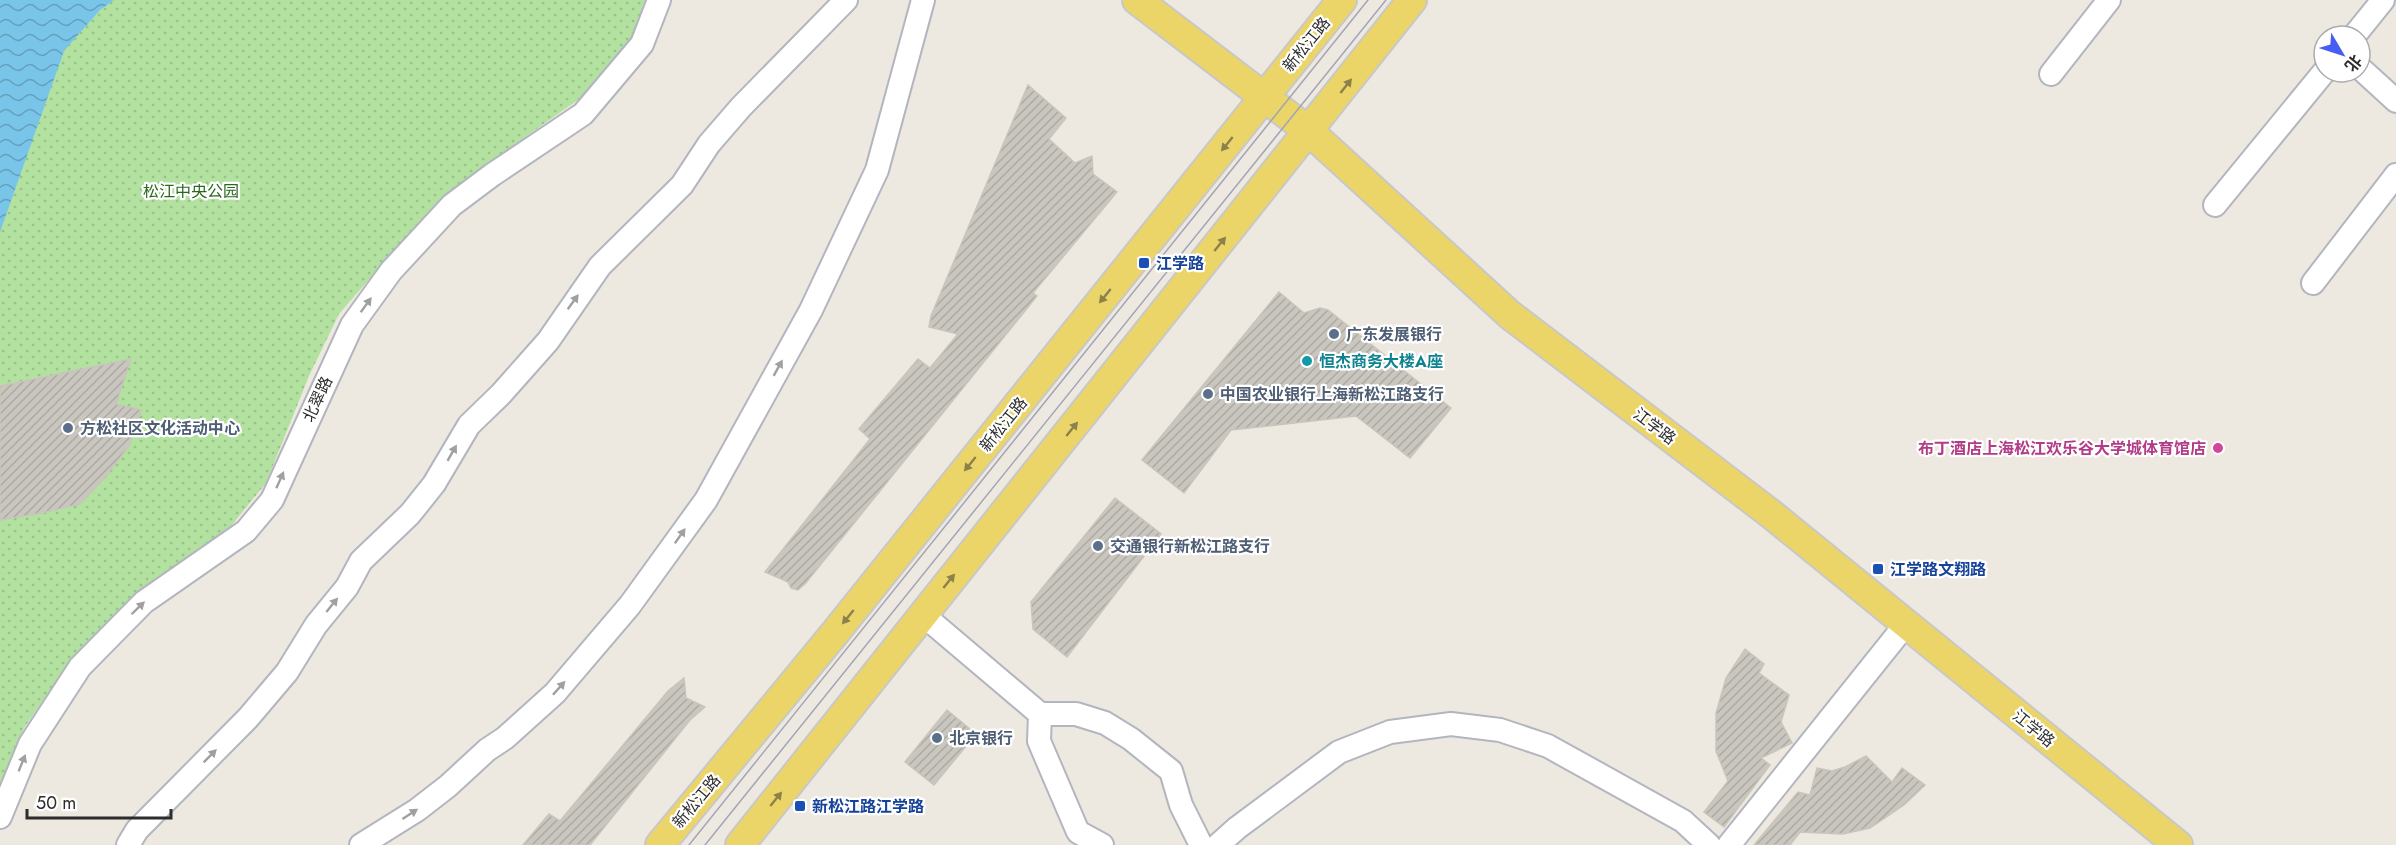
<svg xmlns="http://www.w3.org/2000/svg" width="2396" height="845" font-family="Jost,'Noto Sans SC',sans-serif">
<style>
.park{fill:url(#park-dots)}
.water{fill:url(#water-waves)}
.building{fill:url(#building-hatch);stroke:#c9c5ba;stroke-width:1.5}
.lines{fill:none;stroke-linecap:round;stroke-linejoin:round}
.minor-casing{stroke:#b3b5bf;stroke-width:26}
.major-casing{stroke:#c8c8c8;stroke-width:32}
.minor{stroke:#fff;stroke-width:22}
.major{stroke:#ebd568;stroke-width:28}
.tram{stroke:#a3a4b6;stroke-width:1.5}
.oneway{fill:#8c814a}
.oneway2{fill:#a0a0a0}
.transit-dot{fill:#1a4fb4;stroke:#fff;stroke-width:2}
.service-dot{fill:#5c6f8a;stroke:#fff;stroke-width:2}
.culture-dot{fill:#0f9aa8;stroke:#fff;stroke-width:2}
.hotel-dot{fill:#d1479c;stroke:#fff;stroke-width:2}
.labels{text-anchor:middle;stroke-width:4.5;stroke-linejoin:round;paint-order:stroke}
.street-label{font-size:16px;fill:#2d2d2d;stroke:#fff}
.park-label{font-size:16px;fill:#29681e;stroke:#fff}
.transit-label{font-size:16px;font-weight:bold;fill:#164399;stroke:#fff;text-anchor:start}
.service-label{font-size:16px;font-weight:bold;fill:#4e5e75;stroke:#fff;text-anchor:start}
.culture-label{font-size:16px;font-weight:bold;fill:#0d838f;stroke:#fff;text-anchor:start}
.hotel-label{font-size:16px;font-weight:bold;fill:#b23c85;stroke:#fff;text-anchor:end}
</style>
<defs>
<pattern id="park-dots" width="8" height="8" patternUnits="userSpaceOnUse" patternTransform="scale(1.5)"><rect width="8" height="8" fill="#b2e1a0"/><path d="M2 2h.1M6 6h.1" fill="none" stroke="#99c18a" stroke-width="1.8" stroke-linecap="round"/></pattern>
<pattern id="water-waves" width="16" height="10" patternUnits="userSpaceOnUse" patternTransform="scale(1.5)"><rect width="16" height="10" fill="#79c5ea"/><path d="M0 5q4-4 8 0t8 0" fill="none" stroke="#64a0be"/></pattern>
<pattern id="building-hatch" width="6" height="6" patternUnits="userSpaceOnUse" patternTransform="scale(1.5)"><rect width="6" height="6" fill="#c9c6bf"/><path d="M-1 1l2-2M0 6l6-6M5 7l2-2" fill="none" stroke="#adaaa4"/></pattern>
</defs>
<rect width="100%" height="100%" fill="#eee9e0"/>
<polygon class="park" points="0,0 645,0 631,40 582,97 498,156 447,195 399,245 339,314 309,376 266,483 231,526 139,593 77,652 24,728 0,787"/>
<polygon class="water" points="0,0 114,0 100,10 64,51 0,232"/>
<g class="building">
<polygon points="1028,85 1066,118 1049,139 1075,163 1092,156 1093,174 1117,192 1033,293 1037,296 805,584 798,590 791,588 788,582 765,572 870,439 859,429 918,359 930,368 958,334 929,327 931,316"/>
<polygon points="1279,292 1304,313 1320,308 1328,310 1451,408 1410,458 1356,416 1231,430 1184,493 1142,460"/>
<polygon points="131,359 116,404 141,410 129,446 107,475 80,504 42,513 0,520 0,386"/>
<polygon points="1115,498 1161,534 1067,657 1033,629 1031,602"/>
<polygon points="1745,649 1764,664 1759,673 1789,695 1781,722 1792,743 1761,758 1770,765 1724,827 1704,812 1728,781 1716,751 1716,713 1726,678"/>
<polygon points="684,678 686,698 705,707 690,720 590,845 523,845 549,814 560,821 668,691"/>
<polygon points="947,710 976,734 934,785 905,762"/>
<polygon points="1866,756 1892,782 1902,768 1925,785 1904,805 1870,828 1843,834 1800,832 1790,845 1754,845 1798,792 1810,795 1817,768 1832,771 1845,767"/>
</g>
<g class="lines">
<defs>
<g id="minor">
<polyline points="2354,36 2383,0"/>
<polyline points="2360,68 2396,101"/>
<polyline points="2051,74 2109,0"/>
<polyline points="2215,205 2324,72"/>
<polyline points="2313,283 2396,175"/>
<polyline points="922,614 1040,714 1039,741 1078,832 1102,845"/>
<polyline points="1040,714 1076,714 1105,723 1131,739 1171,771 1181,805 1201,845"/>
<polyline points="0,817 30,744 80,667 144,602 246,531 272,500 352,325 391,271 452,205 492,175 583,114 642,44 659,0"/>
<polyline points="128,845 137,830 248,718 287,672 316,625 347,587 361,561 410,514 434,484 469,425 501,394 548,341 600,266 682,185 709,144 741,107 846,0"/>
<polyline points="361,845 417,810 448,786 487,750 505,738 555,693 630,605 706,500 811,310 877,170 923,0"/>
<polyline points="1218,845 1237,828 1339,752 1390,732 1451,724 1500,730 1548,746 1683,821 1709,845"/>
<polyline points="1729,845 1906,624"/>
</g>
<g id="major">
<polyline points="1137,0 1310,132 1510,315 1771,514 2178,845"/>
<polyline points="660,845 834,634 1342,0"/>
<polyline points="740,845 1412,0"/>
</g>
</defs>
<use href="#minor" class="minor-casing"/>
<use href="#major" class="major-casing"/>
<use href="#minor" class="minor"/>
<use href="#major" class="major"/>
<g class="tram">
<polyline points="689,845 1368,0"/>
<polyline points="705,845 1386,0"/>
</g>
</g>
<defs><path id="oneway-solid" d="M-6-.8H1V-3.2L6.5 0L1 3.2V.8H-6Z" transform="scale(1.5)"/></defs>
<g class="oneway">
<use href="#oneway-solid" transform="translate(1346 86) rotate(-52)"/>
<use href="#oneway-solid" transform="translate(1227 144) rotate(129)"/>
<use href="#oneway-solid" transform="translate(1220 244) rotate(-51)"/>
<use href="#oneway-solid" transform="translate(1105 296) rotate(129)"/>
<use href="#oneway-solid" transform="translate(1072 429) rotate(-51)"/>
<use href="#oneway-solid" transform="translate(970 464) rotate(129)"/>
<use href="#oneway-solid" transform="translate(949 581) rotate(-51)"/>
<use href="#oneway-solid" transform="translate(848 617) rotate(129)"/>
<use href="#oneway-solid" transform="translate(776 799) rotate(-51)"/>
</g>
<g class="oneway2">
<use href="#oneway-solid" transform="translate(573 302) rotate(-54)"/>
<use href="#oneway-solid" transform="translate(366 305) rotate(-54)"/>
<use href="#oneway-solid" transform="translate(778 368) rotate(-61)"/>
<use href="#oneway-solid" transform="translate(452 453) rotate(-60)"/>
<use href="#oneway-solid" transform="translate(280 480) rotate(-66)"/>
<use href="#oneway-solid" transform="translate(680 536) rotate(-55)"/>
<use href="#oneway-solid" transform="translate(332 605) rotate(-51)"/>
<use href="#oneway-solid" transform="translate(138 608) rotate(-44)"/>
<use href="#oneway-solid" transform="translate(559 688) rotate(-48)"/>
<use href="#oneway-solid" transform="translate(210 756) rotate(-45)"/>
<use href="#oneway-solid" transform="translate(22 763) rotate(-68)"/>
<use href="#oneway-solid" transform="translate(410 814) rotate(-33)"/>
</g>
<g class="transit-dot">
<rect x="1138" y="257" width="12" height="12" rx="3"/>
<rect x="1872" y="563" width="12" height="12" rx="3"/>
<rect x="794" y="800" width="12" height="12" rx="3"/>
</g>
<g class="service-dot">
<circle cx="1334" cy="334" r="6"/>
<circle cx="1208" cy="394" r="6"/>
<circle cx="68" cy="428" r="6"/>
<circle cx="1098" cy="546" r="6"/>
<circle cx="937" cy="738" r="6"/>
</g>
<circle class="culture-dot" cx="1307" cy="361" r="6"/>
<circle class="hotel-dot" cx="2218" cy="448" r="6"/>
<g class="labels">
<g class="street-label">
<text transform="translate(1306 44) rotate(-51)" y="6">新松江路</text>
<text transform="translate(317 399) rotate(-65)" y="6">北翠路</text>
<text transform="translate(1003 424) rotate(-51)" y="6">新松江路</text>
<text transform="translate(1655 426) rotate(37)" y="6">江学路</text>
<text transform="translate(2034 728) rotate(39)" y="6">江学路</text>
<text transform="translate(696 801) rotate(-50)" y="6">新松江路</text>
</g>
<g class="park-label">
<text x="191" y="197">松江中央公园</text>
</g>
<g class="transit-label">
<text x="1156" y="269">江学路</text>
<text x="1890" y="575">江学路文翔路</text>
<text x="812" y="812">新松江路江学路</text>
</g>
<g class="service-label">
<text x="1346" y="340">广东发展银行</text>
<text x="1220" y="400">中国农业银行上海新松江路支行</text>
<text x="80" y="434">方松社区文化活动中心</text>
<text x="1110" y="552">交通银行新松江路支行</text>
<text x="949" y="744">北京银行</text>
</g>
<g class="culture-label">
<text x="1319" y="367">恒杰商务大楼A座</text>
</g>
<g class="hotel-label">
<text x="2206" y="454">布丁酒店上海松江欢乐谷大学城体育馆店</text>
</g>
</g>
<g transform="translate(2342 54) rotate(129)"><circle r="28" fill="#ffffff" stroke="#ababab" stroke-width="1.5"/>
<path d="M0-4.5L10 22L0 15L-10 22Z" fill="#485ef2"/>
<text y="-9" font-size="16" font-weight="bold" text-anchor="middle" fill="#2d2d2d">北</text>
</g>
<path d="M27 809v9h144v-9" fill="none" stroke="#2d2d2d" stroke-width="3"/>
<text x="36" y="809" font-size="18" fill="#2d2d2d" stroke="#ffffff" stroke-width="4.5" paint-order="stroke">50 m</text>
</svg>
